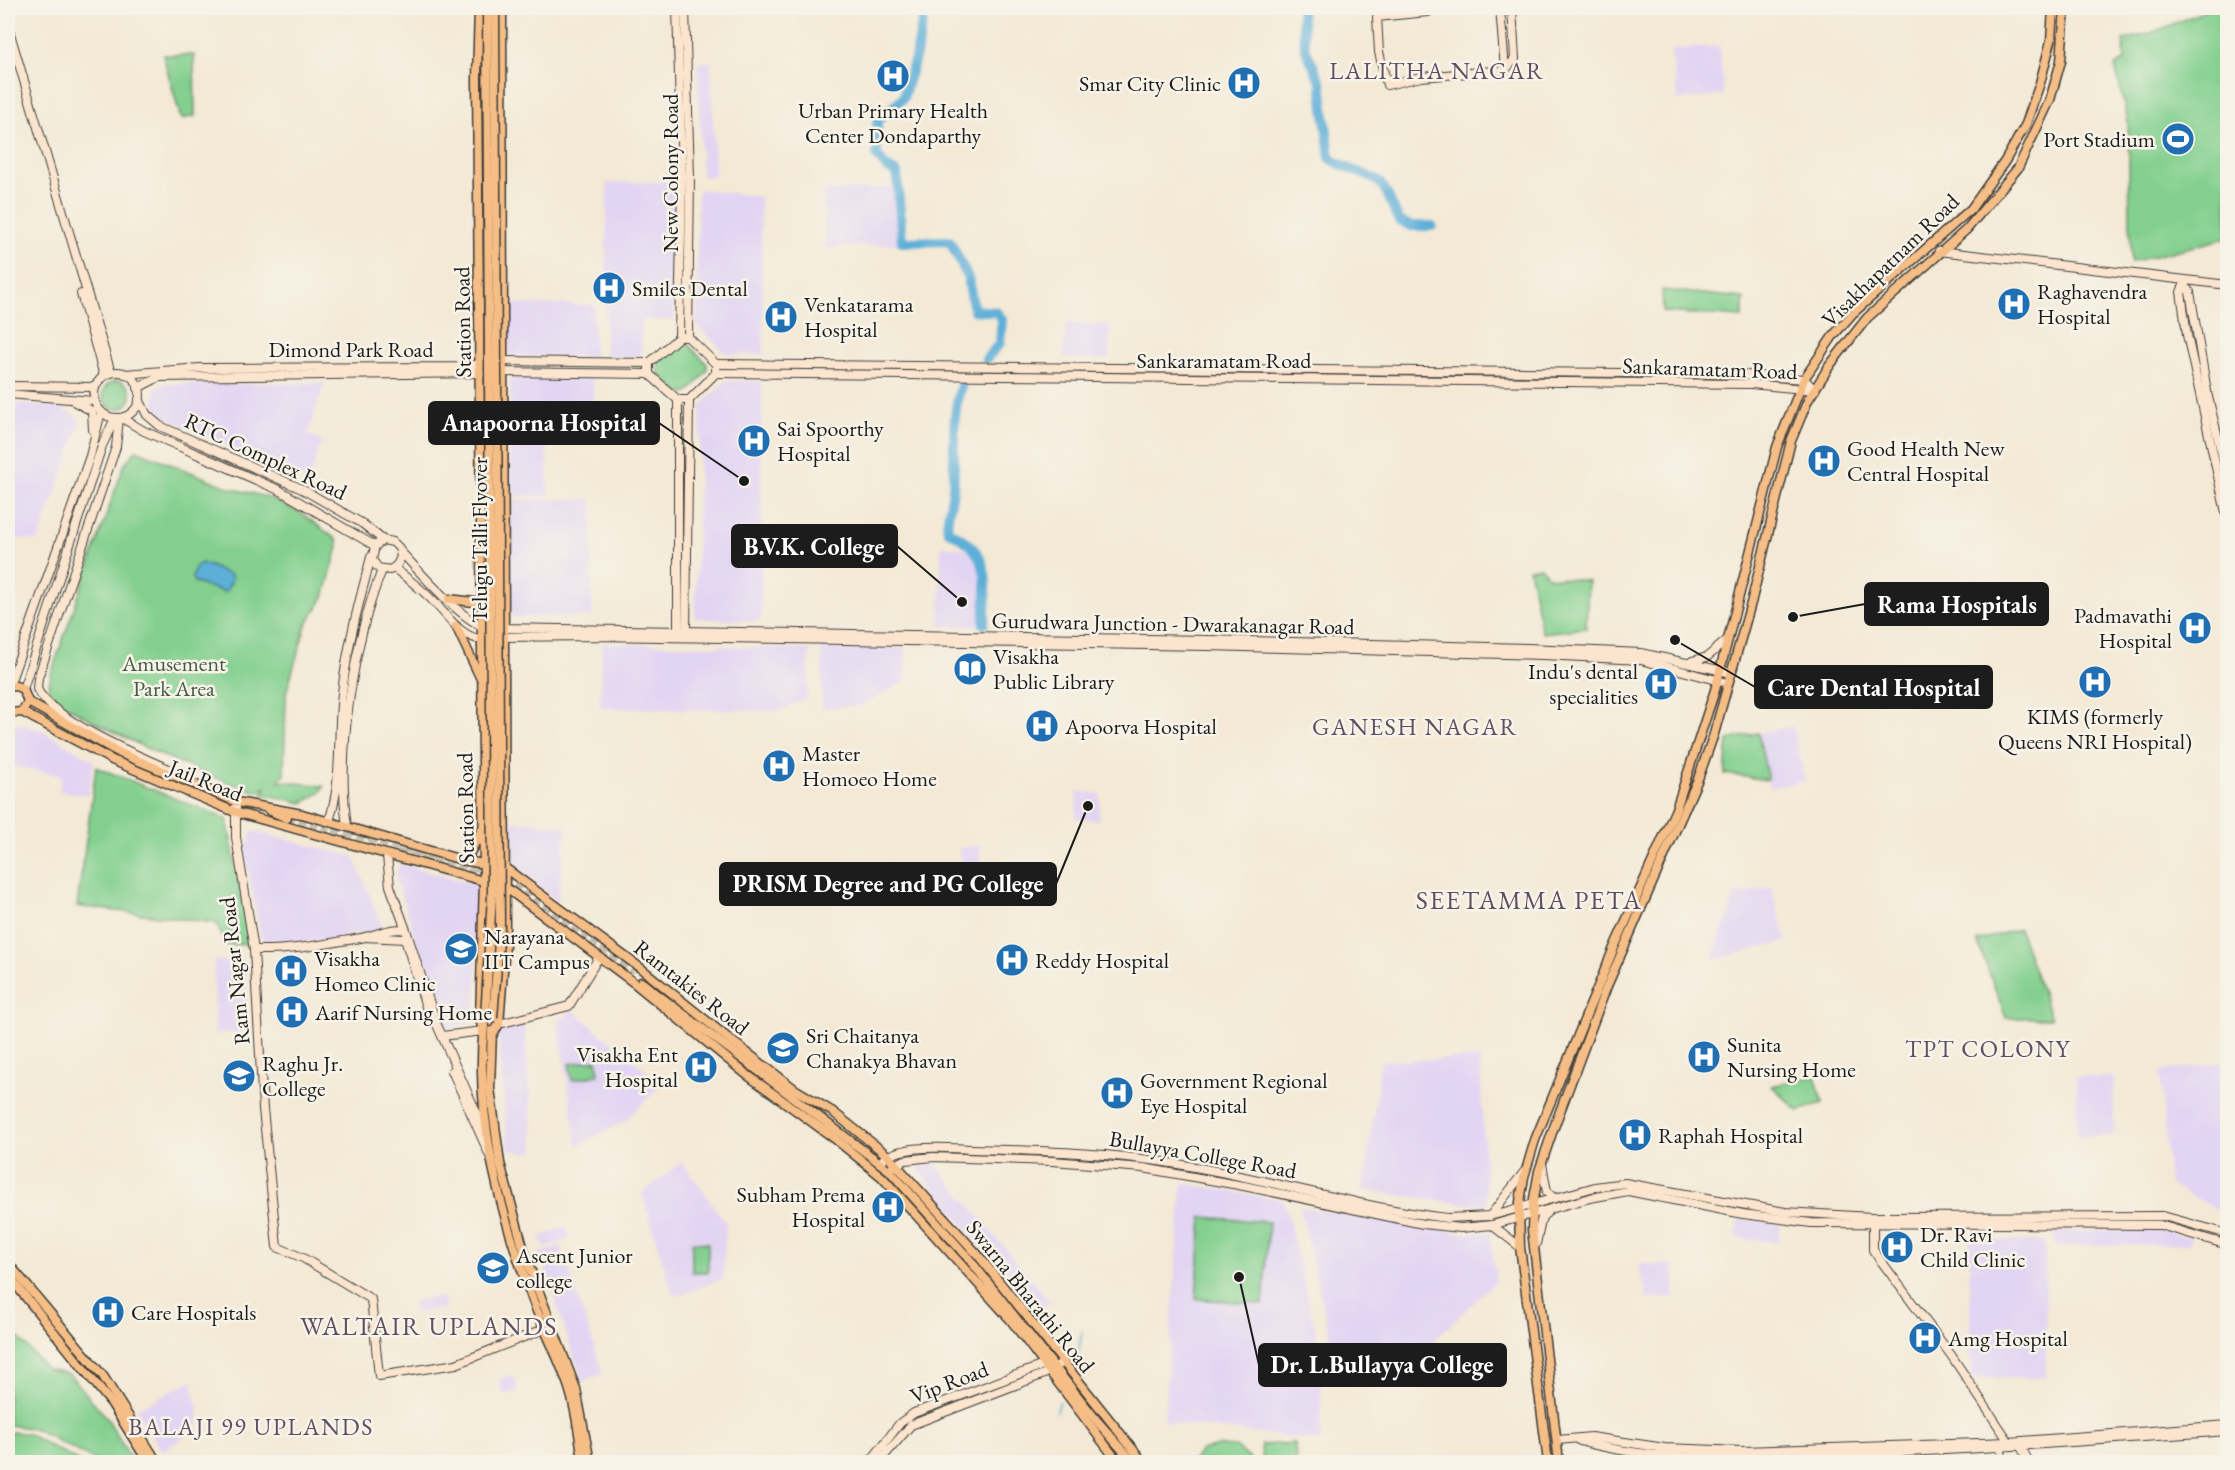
<svg xmlns="http://www.w3.org/2000/svg" width="2235" height="1470" font-family="'EB Garamond',serif">
<style>
.built{fill:#e2d4f3}
.green{fill:#82cf8e;stroke:#4f7655;stroke-width:1.5}
.water{fill:#5dafd8;stroke:#3c667a;stroke-width:1.5}
.lines{fill:none;stroke-linecap:round;stroke-linejoin:round}
.stream{stroke:#5dafd8;stroke-width:1.5}
.river{stroke:#5dafd8;stroke-width:10}
.primary-tunnel{stroke:#c8c0b0;stroke-width:8;stroke-dasharray:8 4;stroke-linecap:butt}
.secondary-casing{stroke:#3c3b38;stroke-width:10}
.primary-casing{stroke:#3c3b38;stroke-width:11}
.secondary{stroke:#fbe5cf;stroke-width:8}
.primary{stroke:#f6be87;stroke-width:8}
.primary-bridge-casing{stroke:#3c3b38;stroke-width:11;stroke-linecap:butt}
.primary-bridge{stroke:#f6be87;stroke-width:8}
.labels{text-anchor:middle;stroke-width:5;stroke-linejoin:round;paint-order:stroke}
.poi-label{font-size:22px;fill:#1c1c1c;stroke:#f7f3e8;text-anchor:start}
.street-label{font-size:22px;fill:#1c1c1c;stroke:#f7f3e8}
.park-label{font-size:22px;fill:#405b44;stroke:#f7f3e8}
.neighbourhood-label{font-size:24px;letter-spacing:1.5px;fill:#5f4f60;stroke:#f7f3e8}
.quarter-label{font-size:26px;letter-spacing:1.5px;fill:#5f4f60;stroke:#f7f3e8}
.leader{fill:none;stroke:#1c1c1c;stroke-width:2}
.callout-dot{fill:#1c1c1c;stroke:#f7f3e8;stroke-width:2}
.callout{fill:#1c1c1c;stroke:#1c1c1c;stroke-width:2}
.callout-label{font-size:24px;text-anchor:middle;font-weight:bold;fill:#fff}
</style>
<rect width="100%" height="100%" fill="#f7f3e8"/>
<filter id="ink" filterUnits="userSpaceOnUse"><feTurbulence type="fractalNoise" baseFrequency=".0167" numOctaves="2"/><feDisplacementMap in="SourceGraphic" scale="12" xChannelSelector="R" yChannelSelector="G"/><feConvolveMatrix kernelMatrix="1 2 1 2 8 2 1 2 1" color-interpolation-filters="sRGB"/></filter>
<filter id="wash" filterUnits="userSpaceOnUse"><feTurbulence type="fractalNoise" baseFrequency=".008" numOctaves="4" result="noise"/><feDisplacementMap in="SourceGraphic" scale="24" xChannelSelector="R" yChannelSelector="G"/><feGaussianBlur stdDeviation="1.35" result="paint"/><feColorMatrix in="noise" values="0 0 0 0 0 0 0 0 0 0 0 0 0 0 0 0 0 1.4 0 .05"/><feComposite in="paint" operator="in"/></filter>
<g filter="url(#wash)">
<rect width="100%" height="100%" fill="#f3e9d5"/>
<g class="built">
<polygon points="1719,46 1724,95 1678,100 1671,50"/>
<polygon points="697,62 711,62 715,176 702,177"/>
<polygon points="676,181 675,320 642,320 641,357 605,356 607,183"/>
<polygon points="895,187 898,244 826,248 823,191"/>
<polygon points="698,189 760,197 764,355 727,354 696,325"/>
<polygon points="509,304 594,305 594,357 509,356"/>
<polygon points="1066,323 1110,325 1109,360 1064,358"/>
<polygon points="510,377 593,378 593,403 546,403 548,496 510,496"/>
<polygon points="726,381 762,381 761,621 695,618 701,405"/>
<polygon points="325,383 308,434 322,441 308,481 161,416 155,408 155,389 163,384"/>
<polygon points="17,404 59,407 79,418 80,425 38,541 8,537 8,422 13,422"/>
<polygon points="592,499 592,617 511,617 510,500"/>
<polygon points="941,546 971,549 984,579 983,626 940,626"/>
<polygon points="602,643 810,649 807,698 779,711 600,708"/>
<polygon points="822,646 905,648 906,681 861,706 822,708"/>
<polygon points="16,723 41,730 94,761 88,795 59,791 62,776 8,765 8,726"/>
<polygon points="1793,726 1805,781 1769,788 1758,733"/>
<polygon points="1077,791 1100,794 1099,820 1076,818"/>
<polygon points="511,820 566,827 558,902 511,865"/>
<polygon points="252,831 354,857 384,930 270,947 261,936 245,853"/>
<polygon points="980,845 981,873 962,875 959,848"/>
<polygon points="399,864 480,886 475,1022 445,1028 396,878"/>
<polygon points="1771,887 1787,941 1712,960 1735,895"/>
<polygon points="214,960 245,965 249,1032 215,1034"/>
<polygon points="572,1010 662,1084 625,1121 577,1146 558,1022"/>
<polygon points="524,1025 534,1152 519,1152 508,1149 498,1033 501,1029 507,1027"/>
<polygon points="1480,1058 1487,1207 1363,1190 1381,1061"/>
<polygon points="2227,1061 2227,1214 2169,1185 2160,1072"/>
<polygon points="249,1068 250,1082 230,1084 229,1070"/>
<polygon points="2076,1077 2114,1077 2114,1135 2077,1136"/>
<polygon points="931,1159 1050,1302 1034,1314 917,1167"/>
<polygon points="682,1162 726,1223 723,1279 678,1296 672,1293 642,1193"/>
<polygon points="1182,1183 1284,1200 1321,1354 1321,1441 1164,1422"/>
<polygon points="1300,1207 1465,1233 1490,1232 1496,1281 1410,1363 1333,1350"/>
<polygon points="1738,1219 1781,1223 1779,1242 1737,1238"/>
<polygon points="566,1226 570,1238 545,1248 540,1237"/>
<polygon points="2163,1230 2191,1238 2189,1244 2054,1246 2054,1231"/>
<polygon points="1969,1240 2045,1241 2046,1378 1971,1378"/>
<polygon points="561,1245 603,1374 582,1381 540,1253"/>
<polygon points="1639,1264 1673,1265 1675,1297 1647,1299"/>
<polygon points="443,1296 446,1308 415,1313 413,1301"/>
<polygon points="514,1375 518,1391 503,1395 499,1379"/>
<polygon points="192,1380 199,1414 197,1429 162,1451 137,1409"/>
</g>
<g class="green">
<polygon points="2212,8 2227,8 2227,238 2131,262 2128,121 2115,66 2125,60 2123,40 2151,33"/>
<polygon points="163,55 194,55 195,116 181,119"/>
<polygon points="1662,290 1744,298 1742,317 1663,312"/>
<polygon points="679,344 688,344 707,364 707,371 688,393 680,394 658,373 658,363"/>
<circle cx="117" cy="395" r="14"/>
<path d="M 136,450 L 230,488 L 267,497 L 301,513 L 337,540 L 338,547 L 324,597 L 306,625 L 286,693 L 284,776 L 278,781 L 324,786 L 320,793 L 303,803 L 262,794 L 267,787 L 257,792 C 184,769 117,736 51,697 L 48,689 L 51,674 L 124,465 Z"/>
<polygon points="1541,567 1548,577 1588,581 1586,628 1542,633 1529,569"/>
<polygon points="1758,733 1768,780 1725,774 1728,740"/>
<polygon points="96,767 227,819 250,944 226,945 216,923 77,906"/>
<polygon points="2019,929 2051,1018 2006,1018 1977,941"/>
<polygon points="597,1060 599,1075 572,1080 569,1064"/>
<polygon points="1815,1076 1823,1103 1798,1111 1772,1086"/>
<polygon points="1202,1217 1269,1222 1263,1304 1196,1299"/>
<polygon points="692,1242 708,1243 708,1272 692,1272"/>
<polygon points="8,1329 16,1335 47,1369 69,1374 107,1418 133,1462 97,1462 36,1429 8,1425"/>
<polygon points="15,1432 28,1434 80,1462 8,1462 8,1433"/>
<polygon points="1295,1443 1296,1462 1262,1462 1261,1445"/>
<polygon points="1219,1446 1236,1447 1254,1462 1193,1462 1201,1450"/>
</g>
<polygon class="water" points="202,563 231,575 232,579 226,592 195,583 192,578 196,566"/>
<g class="lines">
<g class="stream">
<polyline points="1076,1369 1082,1331"/>
<polyline points="1057,1412 1059,1402"/>
</g>
<g class="river">
<polyline points="925,8 916,55 903,98 877,121 877,156 886,167 897,173 902,242 950,241 968,278 974,310 996,312 1002,319 1000,343 986,359"/>
<path d="M 1301,8 L 1305,48 L 1321,83 L 1330,158 C 1344,170 1369,173 1380,183 C 1389,193 1393,209 1399,221 L 1412,226 L 1432,226"/>
<path d="M 961,386 C 950,420 956,454 953,490 C 952,503 945,519 948,531 C 993,551 987,582 984,624"/>
</g>
</g>
</g>
<g filter="url(#ink)">
<g class="lines">
<g class="primary-tunnel">
<polyline points="287,818 435,856"/>
<polyline points="398,852 489,878"/>
<polyline points="459,863 503,875 634,972"/>
</g>
<defs>
<g id="secondary">
<polyline points="677,8 682,177 679,337"/>
<polyline points="685,8 690,178 688,337"/>
<polyline points="1428,8 1428,12 1377,17 1379,52 1387,85 1421,77 1505,70 1515,59 1512,8"/>
<polyline points="1500,8 1505,70"/>
<polyline points="8,27 111,373"/>
<polyline points="1939,251 2228,285"/>
<polyline points="2186,281 2181,292 2187,335 2228,522"/>
<polyline points="2186,287 2190,292 2208,397 2228,479"/>
<polyline points="81,294 104,376"/>
<polygon points="679,337 688,337 716,364 716,373 689,400 678,400 649,374 649,363"/>
<polyline points="716,364 1732,374 1804,379 1815,390"/>
<polyline points="500,372 649,374"/>
<circle cx="117" cy="395" r="23"/>
<polyline points="716,373 1751,384 1815,390"/>
<polyline points="125,374 200,368 459,367 504,361 649,363"/>
<polyline points="8,386 95,387"/>
<polyline points="138,388 159,377 485,373"/>
<polyline points="8,394 94,401"/>
<polyline points="139,399 147,415 160,426 302,489 363,524 383,540 393,542 399,548 401,557 397,565 390,570 378,568 372,560 375,546 383,540"/>
<polyline points="75,402 92,411 93,430"/>
<path d="M 119,418 L 116,447 L 38,678 L 37,689 C 54,723 153,762 190,778"/>
<polyline points="122,418 144,431 279,490 375,546"/>
<path d="M 401,552 C 416,568 467,626 486,627"/>
<path d="M 394,568 C 408,579 422,589 434,602 C 447,615 464,642 486,639"/>
<polyline points="498,628 1208,640 1528,648 1641,653 1732,673"/>
<polyline points="686,632 689,400"/>
<polyline points="678,633 678,400"/>
<polyline points="500,637 595,636 1208,646 1543,655 1641,660 1728,683"/>
<polyline points="1692,661 1707,657 1727,640"/>
<polyline points="9,686 90,456 101,412"/>
<polyline points="23,689 102,446 115,418"/>
<polyline points="236,807 236,837 254,950 263,1109 277,1247 303,1258 371,1299 379,1376 456,1364 544,1329"/>
<path d="M 329,821 C 343,780 337,735 342,693 C 347,647 359,602 371,557"/>
<path d="M 347,826 C 336,750 354,640 382,570"/>
<polyline points="387,856 390,886 406,930"/>
<polyline points="365,937 405,939 427,1010"/>
<path d="M 254,950 C 289,951 326,944 361,938 C 376,935 390,927 406,930 L 437,1025 L 487,1136"/>
<polyline points="503,1023 569,1006 599,957"/>
<polyline points="442,1036 483,1031"/>
<polyline points="452,1071 490,1156"/>
<path d="M 880,1162 C 899,1143 946,1148 972,1149 C 1039,1151 1105,1152 1171,1163 C 1264,1177 1354,1207 1447,1218 L 1490,1216 L 1595,1187 L 1625,1183 L 1785,1212 L 1872,1217 L 2163,1216 L 2228,1234"/>
<polyline points="1542,1164 1547,1192 1554,1198"/>
<polyline points="892,1167 905,1160 933,1157 1052,1161 1143,1168 1244,1186 1423,1224 1461,1228 1492,1225 1590,1198 1628,1191 1743,1214 1811,1223 2160,1225 2228,1245"/>
<polyline points="1490,1216 1524,1172"/>
<polyline points="1873,1224 1873,1250 1951,1355 2009,1442 2021,1447 2029,1462"/>
<polyline points="1492,1225 1520,1247"/>
<polyline points="1536,1244 1542,1217 1548,1212"/>
<polyline points="1558,1440 1591,1437 1665,1448 1743,1451 2009,1442 2228,1425"/>
<path d="M 1580,1441 C 1652,1462 1731,1457 1806,1456 C 1947,1452 2087,1441 2228,1431"/>
<polyline points="2001,1448 2002,1462"/>
<polyline points="870,1462 900,1423 914,1413 1049,1363"/>
<polyline points="879,1462 911,1425 1044,1374 1062,1363"/>
</g>
<g id="primary">
<polyline points="479,8 477,78 484,880 480,1019 483,1031"/>
<polyline points="449,599 482,603"/>
<polyline points="456,626 480,677"/>
<polyline points="8,687 16,686 23,689 28,702 22,712 8,713"/>
<polyline points="28,702 120,753 237,802 302,814 462,860 505,868 643,970 733,1042 796,1090 833,1112 887,1155 978,1255 1143,1462"/>
<polyline points="22,712 112,760 235,812 505,887 633,982 746,1074 834,1138 882,1177 1010,1319 1118,1462"/>
<polyline points="269,810 287,818"/>
<polyline points="462,860 469,855 481,831"/>
<polyline points="641,982 889,1170 970,1260 1098,1422 1133,1462"/>
<path d="M 484,1025 C 474,1117 500,1212 532,1298 C 543,1329 560,1359 570,1391 C 577,1414 580,1439 583,1462"/>
<polyline points="492,1031 490,1088 500,1163 526,1258 576,1389 590,1462"/>
<polyline points="492,1036 499,1024 505,945 502,8"/>
<polyline points="8,1263 103,1376 157,1462"/>
<polyline points="8,1275 112,1404 148,1462"/>
<polyline points="1548,1462 1520,1247 1519,1208 1524,1177 1535,1140 1613,950 1676,809 1715,690 1777,447 1804,379 1833,336 1853,313 1971,209 2005,161 2026,124 2040,83 2051,41 2053,8"/>
<polyline points="1559,1462 1532,1230 1533,1204 1539,1171 1553,1130 1607,986 1698,779 1714,734 1751,603 1791,441 1808,400 1830,365 1867,318 1967,229 2018,168 2050,100 2061,61 2065,8"/>
</g>
</defs>
<use href="#secondary" class="secondary-casing"/>
<use href="#primary" class="primary-casing"/>
<use href="#secondary" class="secondary"/>
<use href="#primary" class="primary"/>
<defs>
<g id="primary-bridge">
<polyline points="485,1018 492,895 487,8"/>
<polyline points="493,1018 500,928 495,8"/>
</g>
</defs>
<use href="#primary-bridge" class="primary-bridge-casing"/>
<use href="#primary-bridge" class="primary-bridge"/>
</g>
</g>
<defs>
<symbol id="hospital-disc" viewBox="-11 -11 22 22"><circle r="9.5" fill="#1f6fb2" stroke="#f7f3e8"/><path d="M-5-5h3v3.5h4V-5h3V5h-3V1.5h-4V5h-3Z" fill="#fff"/></symbol>
<symbol id="stadium-disc" viewBox="-11 -11 22 22"><circle r="9.5" fill="#1f6fb2" stroke="#f7f3e8"/><path d="M0-5a6.5 5 0 1 0 0 10a6.5 5 0 1 0 0-10ZM-3.5-1.8h7v3.6h-7Z" fill="#fff"/></symbol>
<symbol id="library-disc" viewBox="-11 -11 22 22"><circle r="9.5" fill="#1f6fb2" stroke="#f7f3e8"/><path d="M-6-4Q-3-5.5-.7-3.5V5Q-3 3-6 4ZM6-4Q3-5.5 .7-3.5V5Q3 3 6 4Z" fill="#fff"/></symbol>
<symbol id="university-disc" viewBox="-11 -11 22 22"><circle r="9.5" fill="#1f6fb2" stroke="#f7f3e8"/><path d="M0-5L7-2L0 1L-7-2ZM-4 1L0 2.5L4 1V4Q0 6-4 4Z" fill="#fff"/></symbol>
</defs>
<g fill-rule="evenodd">
<use href="#hospital-disc" x="874" y="57" width="38" height="38"/>
<use href="#hospital-disc" x="1225" y="64" width="38" height="38"/>
<use href="#stadium-disc" x="2159" y="120" width="38" height="38"/>
<use href="#hospital-disc" x="590" y="269" width="38" height="38"/>
<use href="#hospital-disc" x="1995" y="285" width="38" height="38"/>
<use href="#hospital-disc" x="762" y="298" width="38" height="38"/>
<use href="#hospital-disc" x="735" y="422" width="38" height="38"/>
<use href="#hospital-disc" x="1805" y="442" width="38" height="38"/>
<use href="#hospital-disc" x="2176" y="609" width="38" height="38"/>
<use href="#library-disc" x="951" y="650" width="38" height="38"/>
<use href="#hospital-disc" x="2076" y="663" width="38" height="38"/>
<use href="#hospital-disc" x="1642" y="665" width="38" height="38"/>
<use href="#hospital-disc" x="1023" y="707" width="38" height="38"/>
<use href="#hospital-disc" x="760" y="747" width="38" height="38"/>
<use href="#university-disc" x="442" y="930" width="38" height="38"/>
<use href="#hospital-disc" x="993" y="941" width="38" height="38"/>
<use href="#hospital-disc" x="272" y="952" width="38" height="38"/>
<use href="#hospital-disc" x="273" y="993" width="38" height="38"/>
<use href="#university-disc" x="764" y="1029" width="38" height="38"/>
<use href="#hospital-disc" x="1685" y="1038" width="38" height="38"/>
<use href="#hospital-disc" x="682" y="1048" width="38" height="38"/>
<use href="#university-disc" x="220" y="1057" width="38" height="38"/>
<use href="#hospital-disc" x="1098" y="1074" width="38" height="38"/>
<use href="#hospital-disc" x="1616" y="1116" width="38" height="38"/>
<use href="#hospital-disc" x="869" y="1188" width="38" height="38"/>
<use href="#hospital-disc" x="1878" y="1228" width="38" height="38"/>
<use href="#university-disc" x="474" y="1249" width="38" height="38"/>
<use href="#hospital-disc" x="89" y="1293" width="38" height="38"/>
<use href="#hospital-disc" x="1906" y="1319" width="38" height="38"/>
</g>
<g class="labels">
<g class="poi-label">
<text x="1221" y="91" text-anchor="end">Smar City Clinic</text>
<text x="893" y="118" text-anchor="middle">Urban Primary Health<tspan x="893" dy="25">Center Dondaparthy</tspan></text>
<text x="2155" y="147" text-anchor="end">Port Stadium</text>
<text x="632" y="296">Smiles Dental</text>
<text x="2037" y="299">Raghavendra<tspan x="2037" dy="25">Hospital</tspan></text>
<text x="804" y="312">Venkatarama<tspan x="804" dy="25">Hospital</tspan></text>
<text x="777" y="436">Sai Spoorthy<tspan x="777" dy="25">Hospital</tspan></text>
<text x="1847" y="456">Good Health New<tspan x="1847" dy="25">Central Hospital</tspan></text>
<text x="2172" y="623" text-anchor="end">Padmavathi<tspan x="2172" dy="25">Hospital</tspan></text>
<text x="993" y="664">Visakha<tspan x="993" dy="25">Public Library</tspan></text>
<text x="1638" y="679" text-anchor="end">Indu's dental<tspan x="1638" dy="25">specialities</tspan></text>
<text x="2095" y="724" text-anchor="middle">KIMS (formerly<tspan x="2095" dy="25">Queens NRI Hospital)</tspan></text>
<text x="1065" y="734">Apoorva Hospital</text>
<text x="802" y="761">Master<tspan x="802" dy="25">Homoeo Home</tspan></text>
<text x="484" y="944">Narayana<tspan x="484" dy="25">IIT Campus</tspan></text>
<text x="314" y="966">Visakha<tspan x="314" dy="25">Homeo Clinic</tspan></text>
<text x="1035" y="968">Reddy Hospital</text>
<text x="315" y="1020">Aarif Nursing Home</text>
<text x="806" y="1043">Sri Chaitanya<tspan x="806" dy="25">Chanakya Bhavan</tspan></text>
<text x="1727" y="1052">Sunita<tspan x="1727" dy="25">Nursing Home</tspan></text>
<text x="678" y="1062" text-anchor="end">Visakha Ent<tspan x="678" dy="25">Hospital</tspan></text>
<text x="262" y="1071">Raghu Jr.<tspan x="262" dy="25">College</tspan></text>
<text x="1140" y="1088">Government Regional<tspan x="1140" dy="25">Eye Hospital</tspan></text>
<text x="1658" y="1143">Raphah Hospital</text>
<text x="865" y="1202" text-anchor="end">Subham Prema<tspan x="865" dy="25">Hospital</tspan></text>
<text x="1920" y="1242">Dr. Ravi<tspan x="1920" dy="25">Child Clinic</tspan></text>
<text x="516" y="1263">Ascent Junior<tspan x="516" dy="25">college</tspan></text>
<text x="131" y="1320">Care Hospitals</text>
<text x="1948" y="1346">Amg Hospital</text>
</g>
<g class="street-label">
<text transform="translate(670 173) rotate(-90)" y="8">New Colony Road</text>
<text transform="translate(1890 260) rotate(-44)" y="8">Visakhapatnam Road</text>
<text transform="translate(462 322) rotate(-91)" y="8">Station Road</text>
<text x="351" y="357">Dimond Park Road</text>
<text x="1224" y="368">Sankaramatam Road</text>
<text transform="translate(1710 368) rotate(2)" y="8">Sankaramatam Road</text>
<text transform="translate(266 456) rotate(25)" y="8">RTC Complex Road</text>
<text transform="translate(479 540) rotate(-90)" y="8">Telugu Talli Flyover</text>
<text transform="translate(1173 623) rotate(1)" y="8">Gurudwara Junction - Dwarakanagar Road</text>
<text transform="translate(206 780) rotate(22)" y="8">Jail Road</text>
<text transform="translate(465 808) rotate(-91)" y="8">Station Road</text>
<text transform="translate(234 971) rotate(-96)" y="8">Ram Nagar Road</text>
<text transform="translate(692 987) rotate(38)" y="8">Ramtakies Road</text>
<text transform="translate(1203 1154) rotate(10)" y="8">Bullayya College Road</text>
<text transform="translate(1031 1296) rotate(51)" y="8">Swarna Bharathi Road</text>
<text transform="translate(949 1382) rotate(-21)" y="8">Vip Road</text>
</g>
<g class="park-label">
<text x="174" y="671">Amusement<tspan x="174" dy="25">Park Area</tspan></text>
</g>
<g class="neighbourhood-label">
<text x="1437" y="79">LALITHA NAGAR</text>
<text x="1415" y="735">GANESH NAGAR</text>
<text x="1988" y="1057">TPT COLONY</text>
<text x="251" y="1435">BALAJI 99 UPLANDS</text>
</g>
<g class="quarter-label">
<text x="1529" y="909">SEETAMMA PETA</text>
<text x="429" y="1335">WALTAIR UPLANDS</text>
</g>
</g>
<path class="leader" d="M744 481L659 423M962 602L897 546M1793 617L1865 604M1675 640L1755 687M1088 806L1056 884M1239 1277L1259 1365"/>
<g class="callout-dot">
<circle cx="744" cy="481" r="6"/>
<circle cx="962" cy="602" r="6"/>
<circle cx="1793" cy="617" r="6"/>
<circle cx="1675" cy="640" r="6"/>
<circle cx="1088" cy="806" r="6"/>
<circle cx="1239" cy="1277" r="6"/>
</g>
<g class="callout">
<rect x="429" y="402" width="230" height="42" rx="6"/>
<rect x="732" y="525" width="165" height="42" rx="6"/>
<rect x="1865" y="583" width="183" height="42" rx="6"/>
<rect x="1755" y="666" width="237" height="42" rx="6"/>
<rect x="720" y="863" width="336" height="42" rx="6"/>
<rect x="1259" y="1344" width="247" height="42" rx="6"/>
</g>
<g class="callout-label">
<text x="544" y="431">Anapoorna Hospital</text>
<text x="814" y="555">B.V.K. College</text>
<text x="1957" y="613">Rama Hospitals</text>
<text x="1874" y="696">Care Dental Hospital</text>
<text x="888" y="892">PRISM Degree and PG College</text>
<text x="1382" y="1373">Dr. L.Bullayya College</text>
</g>
<rect width="2235" height="1470" fill="none" stroke="#f7f3e8" stroke-width="30"/>
</svg>
